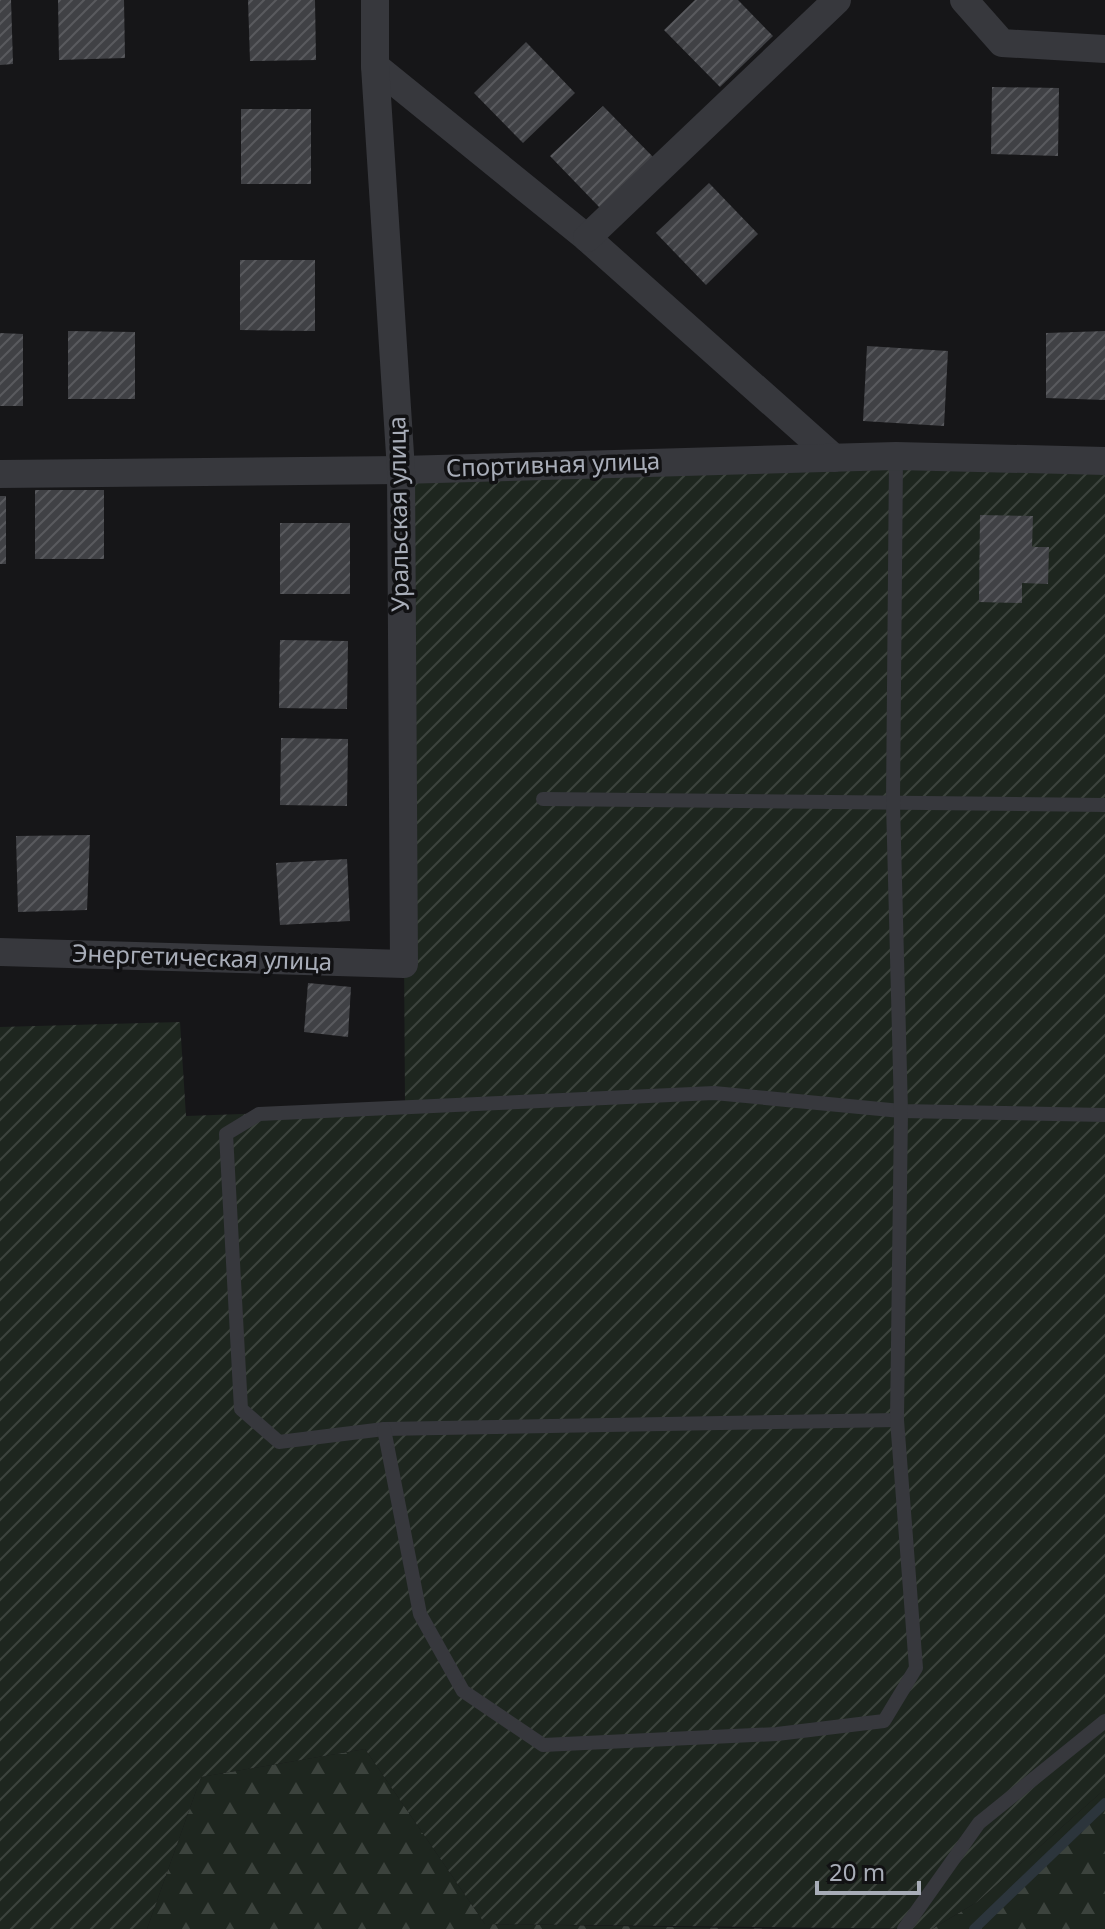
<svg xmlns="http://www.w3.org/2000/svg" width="1105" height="1929" font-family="'Noto Sans',sans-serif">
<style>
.forest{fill:url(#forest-firs)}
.garden{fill:url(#garden-furrows)}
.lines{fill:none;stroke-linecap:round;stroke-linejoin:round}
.stream{stroke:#2c353c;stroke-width:10}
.building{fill:url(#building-hatch)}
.service{stroke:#37383d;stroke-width:14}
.minor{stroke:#37383d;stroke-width:28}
.labels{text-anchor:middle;stroke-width:7;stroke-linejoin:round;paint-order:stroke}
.street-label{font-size:24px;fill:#a8adb8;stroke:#111113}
</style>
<defs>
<pattern id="forest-firs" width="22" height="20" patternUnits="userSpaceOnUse" patternTransform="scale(2)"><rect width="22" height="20" fill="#1e261f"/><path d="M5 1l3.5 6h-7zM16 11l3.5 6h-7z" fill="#3c433d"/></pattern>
<pattern id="garden-furrows" width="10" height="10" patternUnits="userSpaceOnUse" patternTransform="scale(2)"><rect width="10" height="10" fill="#1e261f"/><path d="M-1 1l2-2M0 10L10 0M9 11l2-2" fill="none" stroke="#3c433d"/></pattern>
<pattern id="building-hatch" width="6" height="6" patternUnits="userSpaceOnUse" patternTransform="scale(2)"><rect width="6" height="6" fill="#404145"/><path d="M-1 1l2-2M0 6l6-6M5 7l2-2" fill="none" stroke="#595a5e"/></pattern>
</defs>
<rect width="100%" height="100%" fill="#161618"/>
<g class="forest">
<polygon points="365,1749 485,1924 798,1929 147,1929 201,1777"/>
<polygon points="1105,1789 1105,1929 932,1929 977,1902"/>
</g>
<polygon class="garden" points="1105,461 1105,1789 977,1902 932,1929 485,1924 365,1749 201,1777 147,1929 0,1929 0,1027 180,1022 186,1116 405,1108 401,470"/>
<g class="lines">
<polyline class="stream" points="974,1929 1105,1803"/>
</g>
<g class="building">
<polygon points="0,0 11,0 13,64 0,65"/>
<polygon points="58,0 124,0 125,58 59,60"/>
<polygon points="248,0 315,0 316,60 250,61"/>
<polygon points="695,0 738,0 773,36 720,87 664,30"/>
<polygon points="526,42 575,93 523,143 474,93"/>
<polygon points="992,87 1059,88 1058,156 991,154"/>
<polygon points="603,106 655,159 602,210 550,156"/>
<rect x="241" y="109" width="70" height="75"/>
<polygon points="709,183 758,234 706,285 656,233"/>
<polygon points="240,260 315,260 315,331 240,330"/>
<polygon points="68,331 135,332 135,399 68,399"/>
<polygon points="1105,331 1105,400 1046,398 1046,333"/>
<polygon points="0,333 23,334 23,406 0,406"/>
<polygon points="867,346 948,351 944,426 863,421"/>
<rect x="35" y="490" width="69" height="69"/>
<rect x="0" y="496" width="6" height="68"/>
<polygon points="980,515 1033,516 1032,547 1049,547 1048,584 1022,583 1022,603 979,602"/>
<rect x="280" y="523" width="70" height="71"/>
<polygon points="280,640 348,641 347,709 279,708"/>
<polygon points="281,738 348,739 347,806 280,805"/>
<polygon points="90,835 87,910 18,912 16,836"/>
<polygon points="347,859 350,921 280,925 276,863"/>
<polygon points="308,983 351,987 348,1037 304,1032"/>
</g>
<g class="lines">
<g class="service">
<polyline points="543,799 1105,805"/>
<polyline points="897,1420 384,1429 279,1442 241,1409 226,1134 259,1114 714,1093 901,1111 1105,1115"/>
<polyline points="384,1429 420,1614 463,1691 543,1745 777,1734 884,1721 916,1668 897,1420 901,1111 893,803 896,456"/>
<polyline points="904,1929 979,1823 1105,1721"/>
</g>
<g class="minor">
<polyline points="964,0 1002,43 1105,49"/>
<polyline points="375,66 587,238 834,458"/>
<polyline points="587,238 837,0"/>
<polyline points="0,474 401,470 896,456 1105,461"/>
<polyline points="0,952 404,964 401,470 375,66 375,0"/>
</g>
</g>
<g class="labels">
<g class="street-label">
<text transform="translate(553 465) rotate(-2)" y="8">Спортивная улица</text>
<text transform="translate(399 514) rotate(-91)" y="8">Уральская улица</text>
<text transform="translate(202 958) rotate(2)" y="8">Энергетическая улица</text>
</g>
</g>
<path d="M817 1881v12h102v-12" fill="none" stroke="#a8adb8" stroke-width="4"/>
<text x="829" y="1881" font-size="24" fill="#a8adb8" stroke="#111113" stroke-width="6" paint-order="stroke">20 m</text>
</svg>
